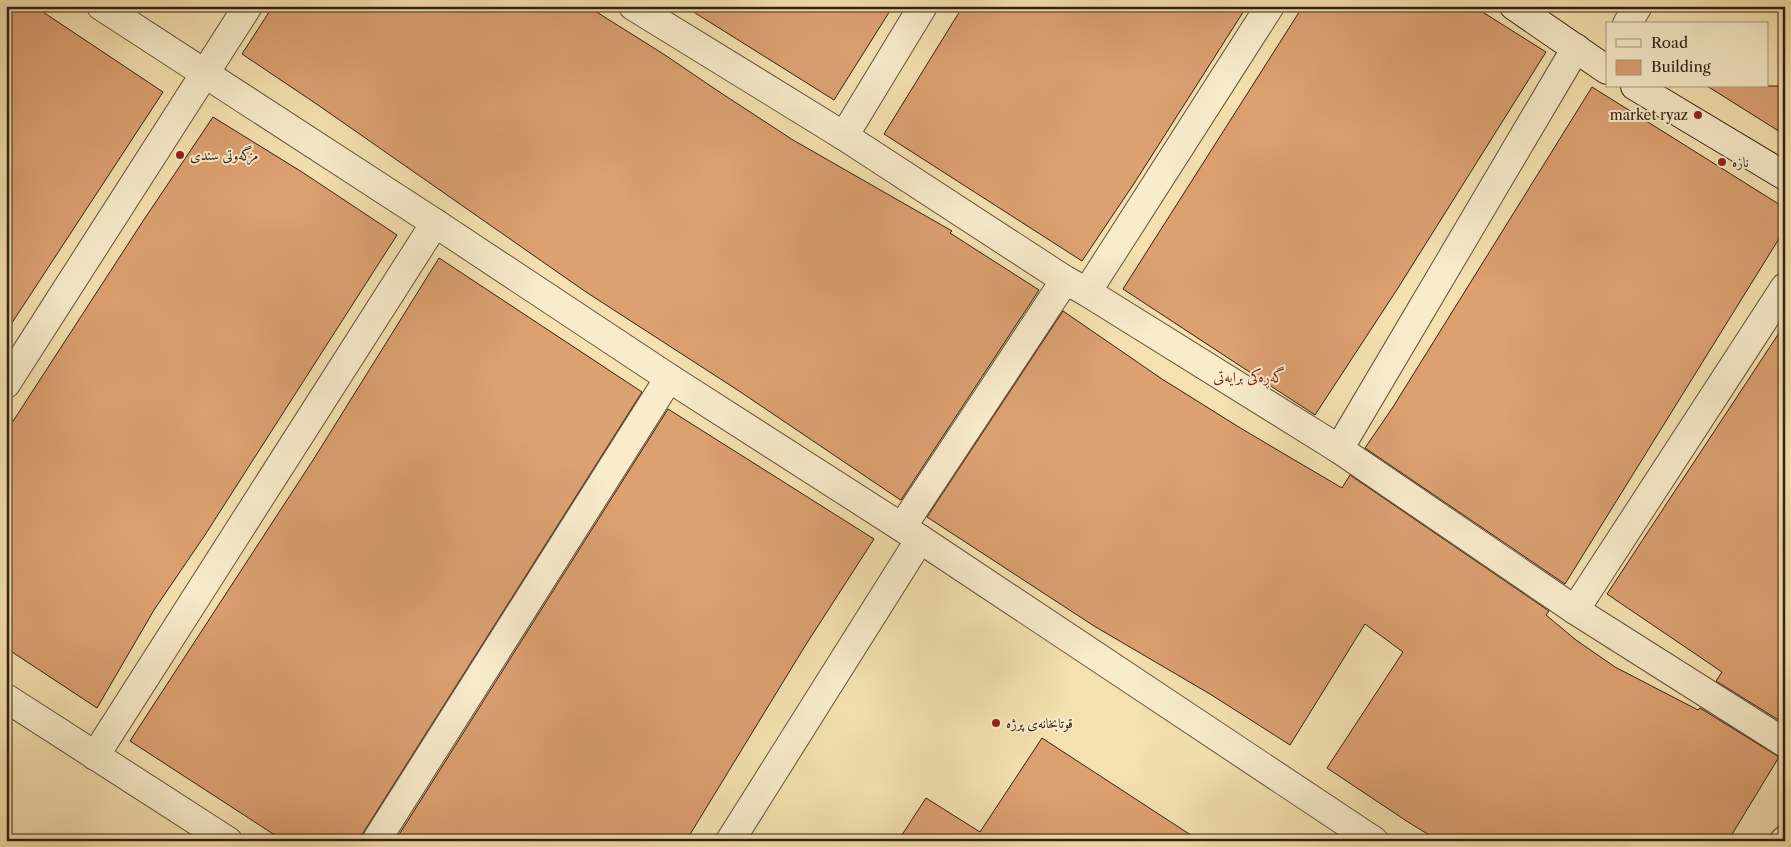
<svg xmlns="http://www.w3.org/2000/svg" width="1791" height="847" font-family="'Libre Caslon Text',Amiri,serif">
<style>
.building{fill:#dca071;stroke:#332013}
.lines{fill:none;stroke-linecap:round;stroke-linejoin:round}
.street-casing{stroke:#63503a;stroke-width:30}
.secondary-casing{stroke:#332013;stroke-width:30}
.street{stroke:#f8eccb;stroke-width:28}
.secondary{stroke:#f8eccb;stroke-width:28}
.poi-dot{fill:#8f2418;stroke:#f8eccb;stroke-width:2}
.labels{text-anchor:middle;stroke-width:4;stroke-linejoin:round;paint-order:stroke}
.poi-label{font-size:14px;fill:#332013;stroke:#f8eccb;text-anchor:start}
.neighbourhood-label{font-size:15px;fill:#7a1f14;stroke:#f8eccb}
</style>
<rect width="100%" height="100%" fill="#f4e1af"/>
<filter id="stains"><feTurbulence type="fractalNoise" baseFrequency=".004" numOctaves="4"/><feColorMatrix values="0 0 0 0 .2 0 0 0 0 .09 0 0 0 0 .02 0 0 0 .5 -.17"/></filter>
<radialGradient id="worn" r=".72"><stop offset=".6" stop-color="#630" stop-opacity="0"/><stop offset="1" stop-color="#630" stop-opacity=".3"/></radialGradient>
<g class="building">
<polygon points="6,6 34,6 163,92 6,332"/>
<polygon points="273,6 587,6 665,55 718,91 793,140 952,231 950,233 1039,290 901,500 899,499 739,391 586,292 318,105 242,54"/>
<polygon points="684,6 893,6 834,100"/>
<polygon points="963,6 1247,6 1135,182 1082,261 884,134"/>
<polygon points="1303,6 1473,6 1546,52 1398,288 1315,415 1123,289"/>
<polygon points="1707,86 1785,86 1785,135"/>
<polygon points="1592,87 1785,208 1785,229 1565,584 1365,448 1393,407"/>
<polygon points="213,117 302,172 397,235 205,535 154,610 97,708 6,648 6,432 143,221"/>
<polygon points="439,258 642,392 363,833 360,841 284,841 130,741 315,457"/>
<polygon points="1063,311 1162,379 1242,429 1342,488 1350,475 1549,611 1546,615 1576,640 1615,667 1698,710 1700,708 1779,757 1728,841 1439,841 1408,822 1327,768 1403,652 1365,624 1290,745 1210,694 1094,626 927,517"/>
<polygon points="1785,324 1785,724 1716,681 1722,672 1607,594"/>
<polygon points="668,409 874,539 805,646 686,841 395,841"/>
<polygon points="1042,738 1200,841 898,841 926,798 980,832"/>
</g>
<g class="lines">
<defs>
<g id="street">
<polyline points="101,6 435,223 669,378 920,539 1374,841"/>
<polyline points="633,6 844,136 1065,280 1087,292 1339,449 1575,610 1785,743"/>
<polyline points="1627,24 1638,6"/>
<polyline points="844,136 923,6"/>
<polyline points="1087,292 1270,6"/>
<polyline points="6,384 248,6"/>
<polyline points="1339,449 1576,48"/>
<polyline points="902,527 1065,280"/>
<polyline points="1575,610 1785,287"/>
<polyline points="6,698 228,841"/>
<polyline points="95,756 435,223"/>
<polyline points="376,841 669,378"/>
<polyline points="730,841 920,539"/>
</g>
<g id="secondary">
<polyline points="1514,6 1607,70"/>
<polyline points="1635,86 1785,176"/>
<polyline points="1784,841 1785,840"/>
</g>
</defs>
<use href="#street" class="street-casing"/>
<use href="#secondary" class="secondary-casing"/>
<use href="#street" class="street"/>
<use href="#secondary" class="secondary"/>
</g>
<g class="poi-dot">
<circle cx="1698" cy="115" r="5"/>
<circle cx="180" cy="155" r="5"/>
<circle cx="1722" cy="162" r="5"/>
<circle cx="996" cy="723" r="5"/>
</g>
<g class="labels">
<g class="poi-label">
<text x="1688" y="120" text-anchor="end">market ryaz</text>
<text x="190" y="160">مزگەوتی سندی</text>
<text x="1732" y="167">نازە</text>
<text x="1006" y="728">قوتابخانەی پرژە</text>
</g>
<g class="neighbourhood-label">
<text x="1249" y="382">گەڕەکی برایەتی</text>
</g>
</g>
<rect width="1791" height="847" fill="none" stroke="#f4e1af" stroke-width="25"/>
<rect x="8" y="8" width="1776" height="832" fill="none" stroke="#332013" stroke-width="2.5"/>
<rect x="12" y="12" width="1766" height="822" fill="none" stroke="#332013"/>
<rect x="1606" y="22" width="162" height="65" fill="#f8eccb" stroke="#a99a81"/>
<rect x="1616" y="39" width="25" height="8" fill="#f8eccb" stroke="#a99a81"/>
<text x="1651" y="48" font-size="15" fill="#332013">Road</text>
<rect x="1616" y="60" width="25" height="15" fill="#dca071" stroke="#a99a81"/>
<text x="1651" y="72" font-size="15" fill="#332013">Building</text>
<rect width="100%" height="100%" filter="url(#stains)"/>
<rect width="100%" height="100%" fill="url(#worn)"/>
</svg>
